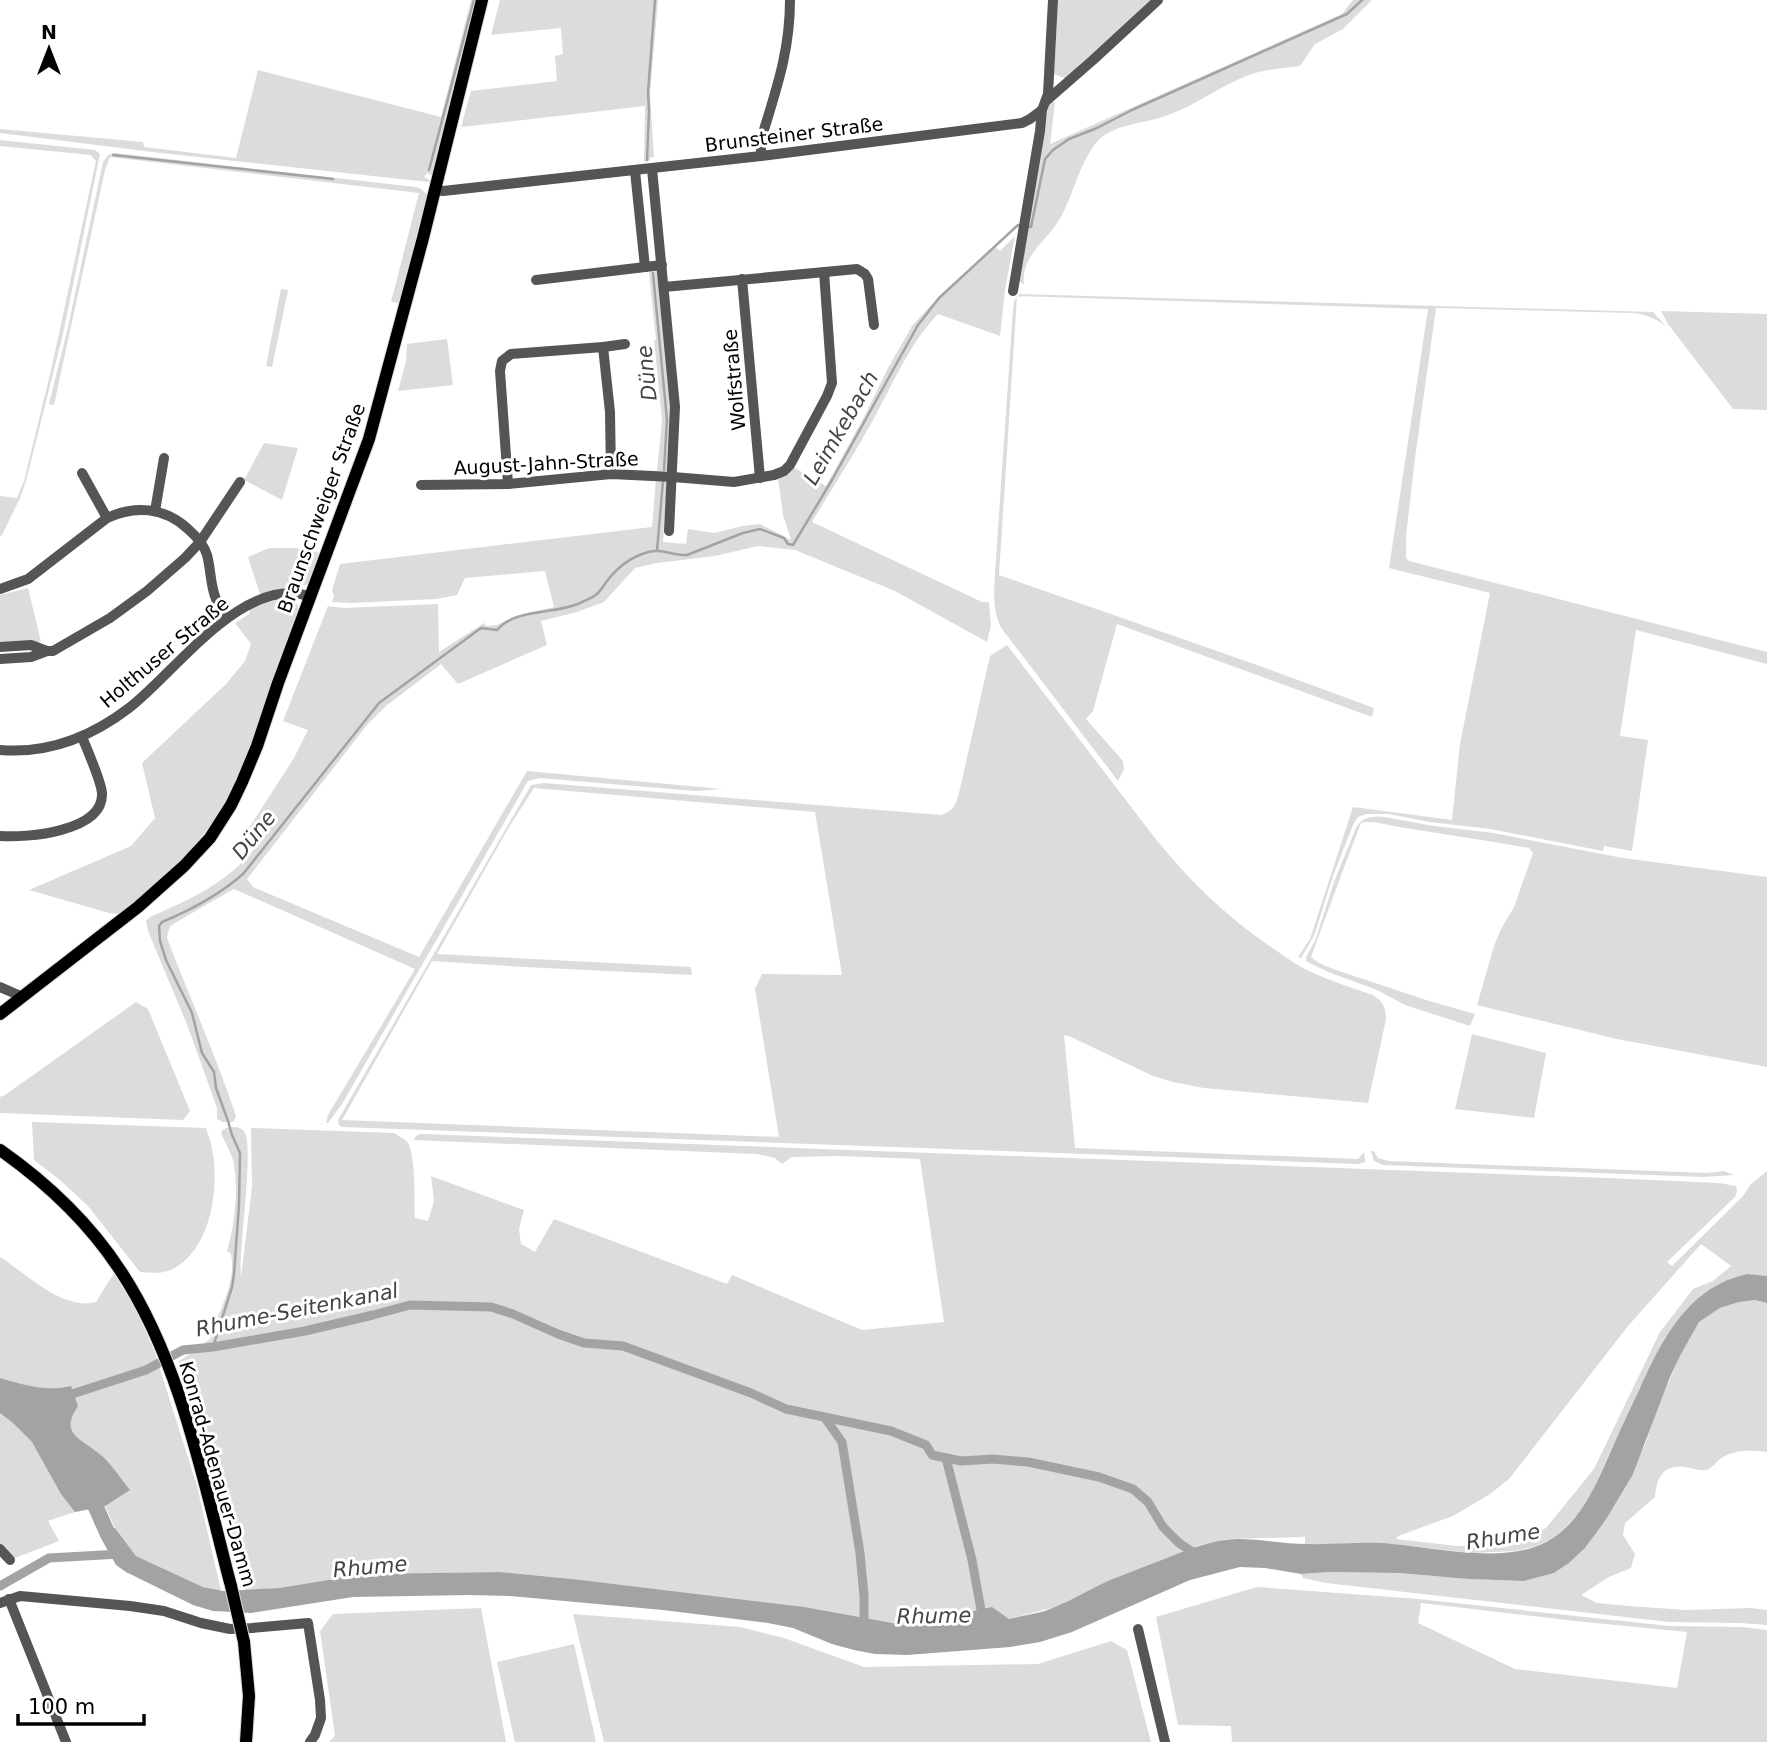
<svg xmlns="http://www.w3.org/2000/svg" width="1767" height="1742" font-family="'DejaVu Sans',sans-serif">
<style>
.green{fill:#dcdcdc;fill-rule:evenodd}
.water{fill:#a3a3a3}
.lines{fill:none;stroke-linecap:round;stroke-linejoin:round}
.stream{stroke:#a3a3a3;stroke-width:2.5}
.canal{stroke:#a3a3a3;stroke-width:9}
.river{stroke:#a3a3a3;stroke-width:16}
.major-casing{stroke:#dbdbdb;stroke-width:14}
.minor{stroke:#555;stroke-width:10}
.major{stroke:#000;stroke-width:12}
.major-bridge-casing{stroke:#dbdbdb;stroke-width:14;stroke-linecap:butt}
.major-bridge{stroke:#000;stroke-width:12}
.labels{text-anchor:middle;stroke-width:6;stroke-linejoin:round;paint-order:stroke}
.street-label{font-size:19px;fill:#000;stroke:#fff}
.water-label{font-size:21px;font-style:italic;fill:#444;stroke:#fff}
</style>
<rect width="100%" height="100%" fill="#fff"/>
<g class="green">
<polygon points="471,0 477,0 434,174 430,175 427,173 424,177 431,181 428,182 161,153 0,133 0,129 143,142 144,147 236,158 258,70 441,117"/>
<polygon points="500,0 658,0 650,94 654,157 651,157 649,161 644,162 645,106 461,127 471,91 557,81 555,56 563,54 561,28 491,35"/>
<polygon points="1058,0 1152,0 1067,79 1054,74"/>
<path d="M 1353,0 L 1372,0 L 1343,29 L 1315,44 L 1300,66 C 1285,68 1267,69 1252,74 C 1222,84 1196,106 1165,116 C 1143,124 1111,124 1096,143 C 1077,167 1073,200 1056,225 C 1042,244 1021,258 1024,285 L 1018,280 L 1048,108 L 1051,102 L 1055,102 L 1050,144 L 1342,14 Z"/>
<polygon points="0,140 95,150 100,154 63,334 26,481 20,498 2,535 0,536 0,496 17,498 24,481 52,366 96,161 91,155 0,146"/>
<polygon points="115,153 416,187 421,189 427,194 428,199 400,303 391,302 419,193 110,157 105,170 54,405 49,404 68,327 103,162 108,155"/>
<path d="M 1015,236 L 1005,290 L 1000,336 L 938,314 C 909,344 893,384 873,420 C 854,455 832,488 812,522 L 982,602 L 989,602 L 991,625 L 987,642 L 895,591 L 795,550 L 758,546 L 715,556 L 657,563 L 635,568 L 604,602 L 577,612 L 541,621 L 547,645 L 458,684 L 441,664 L 386,706 L 367,725 L 247,879 L 253,887 L 419,957 L 527,771 L 722,789 L 695,791 L 539,778 L 528,781 L 342,1104 L 328,1123 L 326,1123 L 328,1115 L 415,969 L 234,889 C 225,894 172,924 170,927 C 168,931 168,934 167,938 C 190,998 216,1056 236,1116 L 233,1122 L 223,1122 L 217,1119 L 217,1108 L 188,1027 L 148,931 L 146,921 L 150,917 C 189,900 227,883 254,849 L 241,840 L 294,758 L 308,730 L 283,721 L 328,606 L 344,608 L 438,604 L 439,652 L 484,623 L 486,626 L 497,625 L 515,616 L 554,607 L 545,571 L 465,578 L 457,595 L 437,599 L 350,603 L 332,602 L 334,595 L 332,590 L 340,564 L 652,527 L 656,479 L 665,481 L 667,483 L 663,542 L 686,544 L 688,529 L 714,533 L 742,526 L 760,524 L 791,540 L 783,515 L 778,478 L 787,475 L 793,467 L 826,486 L 863,419 L 888,368 L 912,326 L 933,303 L 994,246 L 1000,251 Z"/>
<polygon points="659,271 671,397 670,468 667,471 657,471 662,420 654,340 656,340 649,272"/>
<polygon points="281,289 288,290 272,367 266,366"/>
<path d="M 1019,294 L 1653,312 L 1666,326 C 1655,318 1645,314 1632,313 L 1436,308 L 1415,458 L 1406,536 L 1406,558 L 1409,561 L 1767,652 L 1767,664 L 1636,630 L 1620,736 L 1648,740 L 1632,851 L 1604,846 L 1603,851 L 1490,829 L 1430,822 L 1389,814 L 1366,814 L 1358,817 L 1353,825 L 1333,876 L 1314,936 L 1301,958 L 1298,957 L 1310,939 L 1353,807 L 1452,820 L 1460,744 L 1490,593 L 1389,568 L 1428,309 L 1017,296 L 999,575 L 1260,666 L 1374,708 L 1372,717 L 1117,624 L 1093,711 L 1086,719 L 1123,761 L 1124,769 L 1118,781 L 1002,629 C 992,612 994,592 995,573 L 1013,310 L 1014,301 Z"/>
<polygon points="1661,311 1767,314 1767,410 1733,409 1668,324"/>
<polygon points="447,339 453,385 398,391 406,361 407,344"/>
<polygon points="264,443 298,448 282,500 244,480"/>
<path d="M 269,548 L 295,548 L 321,553 L 310,583 C 296,590 277,589 260,594 L 248,557 Z"/>
<polygon points="28,588 41,642 0,643 0,595"/>
<path d="M 286,598 C 296,601 298,603 299,613 L 246,760 L 217,818 L 180,863 L 121,914 L 109,913 L 29,890 L 131,846 L 155,818 L 142,763 L 226,684 L 245,661 L 251,644 L 235,623 L 249,614 L 250,609 L 262,603 Z"/>
<path d="M 1007,645 L 1158,842 C 1191,882 1228,918 1271,947 C 1282,954 1292,962 1303,968 C 1325,979 1349,987 1373,995 C 1383,1001 1386,1008 1386,1019 L 1368,1103 L 1204,1088 L 1173,1082 L 1153,1076 L 1071,1037 L 1064,1035 L 1075,1148 L 1358,1159 L 1364,1152 L 1365,1162 L 1358,1164 L 342,1127 L 339,1125 L 338,1120 L 531,785 L 545,783 L 941,815 C 953,811 956,805 959,793 L 990,656 ZM 534,788 L 815,812 L 842,975 L 762,974 L 755,989 L 779,1137 L 342,1120 L 432,961 L 524,967 L 692,975 L 691,967 L 437,954 L 509,827 Z"/>
<path d="M 1384,817 L 1434,826 L 1493,833 L 1623,858 L 1767,877 L 1767,1067 L 1617,1039 L 1477,1005 L 1494,946 L 1501,929 L 1514,907 L 1533,853 L 1529,848 C 1485,840 1442,834 1399,827 C 1386,825 1374,820 1361,823 L 1343,870 L 1311,957 L 1319,963 L 1333,969 L 1426,1000 L 1475,1014 L 1470,1026 L 1405,1005 L 1377,990 L 1328,972 L 1306,961 L 1306,957 L 1315,941 L 1334,882 L 1356,828 C 1362,817 1371,816 1384,817 Z"/>
<polygon points="136,1002 148,1009 190,1111 183,1120 0,1113 0,1097 5,1095"/>
<polygon points="1472,1034 1546,1053 1534,1118 1455,1109"/>
<path d="M 32,1122 L 206,1128 C 208,1135 211,1142 212,1149 C 220,1187 211,1249 173,1269 C 163,1274 151,1273 140,1272 L 88,1206 L 60,1180 L 34,1160 Z"/>
<path d="M 229,1127 C 234,1127 240,1126 244,1131 C 255,1144 238,1252 241,1277 L 252,1187 L 251,1128 L 394,1133 C 399,1136 404,1138 408,1143 C 416,1157 414,1201 415,1218 L 428,1221 L 434,1201 L 431,1176 L 524,1210 L 519,1229 L 521,1244 L 535,1252 L 554,1219 L 727,1284 L 732,1275 L 862,1330 L 944,1322 L 920,1159 L 838,1156 L 792,1157 L 782,1164 L 775,1158 L 757,1154 L 414,1140 L 416,1136 L 421,1134 L 1608,1178 L 1719,1183 L 1736,1186 L 1737,1191 L 1735,1197 L 1667,1262 L 1672,1266 L 1743,1196 L 1751,1184 L 1767,1171 L 1767,1276 L 1748,1274 L 1647,1372 L 1591,1494 L 1578,1514 L 1564,1529 L 1552,1539 L 1534,1547 L 1515,1551 L 1473,1553 L 1390,1544 L 1305,1544 L 1305,1537 L 1227,1539 L 1200,1545 L 1083,1600 L 993,1623 L 930,1632 L 572,1579 L 500,1572 L 365,1574 L 279,1588 L 244,1590 L 217,1481 L 178,1362 L 210,1339 C 218,1310 237,1285 231,1254 L 227,1251 C 235,1226 239,1186 233,1160 C 230,1151 226,1143 221,1134 L 222,1130 ZM 1701,1244 L 1731,1266 L 1713,1281 L 1693,1289 L 1660,1332 L 1594,1469 L 1546,1528 L 1528,1537 L 1491,1546 L 1457,1546 L 1396,1539 L 1398,1536 L 1453,1516 L 1490,1494 L 1509,1479 L 1628,1326 Z"/>
<polygon points="1371,1151 1374,1151 1378,1158 1389,1161 1707,1173 1724,1171 1734,1175 1703,1177 1383,1165 1374,1161"/>
<path d="M 0,1257 C 27,1274 63,1311 96,1302 L 114,1273 L 136,1310 L 154,1350 L 197,1486 L 221,1591 L 203,1587 L 136,1556 L 115,1528 L 105,1506 L 75,1512 L 48,1521 L 59,1541 L 10,1560 L 0,1549 Z"/>
<path d="M 1755,1300 L 1767,1303 L 1767,1452 C 1750,1450 1733,1449 1719,1460 C 1714,1464 1713,1468 1706,1470 C 1700,1471 1696,1469 1690,1468 C 1665,1463 1657,1474 1655,1497 L 1625,1523 L 1623,1535 L 1635,1554 L 1631,1568 L 1609,1577 L 1581,1595 L 1597,1603 L 1629,1606 L 1686,1610 L 1751,1608 L 1767,1610 L 1767,1625 L 1740,1623 L 1669,1622 L 1326,1583 L 1303,1578 L 1301,1574 L 1330,1572 L 1399,1573 L 1468,1579 L 1524,1581 L 1554,1573 L 1569,1563 L 1585,1548 L 1605,1521 L 1645,1445 L 1658,1406 L 1680,1356 L 1699,1322 L 1720,1308 L 1739,1302 Z"/>
<path d="M 1257,1587 L 1418,1599 L 1669,1626 L 1742,1627 L 1767,1630 L 1767,1742 L 1232,1742 L 1231,1726 L 1178,1725 L 1156,1617 ZM 1421,1603 L 1575,1621 L 1687,1632 L 1677,1688 L 1515,1669 L 1418,1623 Z"/>
<polygon points="481,1608 506,1742 329,1742 335,1736 320,1631 333,1614"/>
<polygon points="573,1614 740,1627 784,1638 864,1667 1038,1664 1111,1641 1127,1650 1151,1742 604,1742"/>
<polygon points="574,1644 596,1742 515,1742 497,1662"/>
</g>
<g class="water">
<path d="M 1748,1274 L 1767,1276 L 1767,1303 L 1755,1300 L 1739,1302 L 1720,1308 L 1699,1322 L 1680,1356 L 1670,1377 L 1633,1474 L 1605,1521 L 1585,1548 L 1569,1563 L 1554,1573 L 1524,1581 L 1468,1579 L 1399,1573 L 1330,1572 L 1301,1574 L 1265,1568 L 1240,1567 L 1190,1580 L 1072,1632 L 1040,1642 L 1010,1647 L 907,1655 L 875,1654 L 854,1650 L 832,1644 L 793,1628 L 768,1623 L 663,1610 L 510,1596 L 469,1595 L 353,1597 L 251,1613 L 213,1611 L 193,1605 L 126,1572 L 116,1565 L 99,1534 L 115,1528 L 136,1556 L 203,1587 L 223,1591 L 279,1588 L 365,1574 L 500,1572 L 572,1579 L 804,1607 L 903,1625 L 956,1625 L 965,1613 L 992,1607 L 1009,1619 C 1021,1616 1034,1614 1045,1611 C 1067,1603 1087,1591 1108,1581 C 1127,1573 1147,1566 1167,1558 C 1190,1549 1213,1539 1238,1539 C 1261,1539 1284,1544 1307,1544 C 1335,1545 1364,1541 1392,1544 C 1438,1548 1512,1566 1553,1538 C 1583,1518 1597,1482 1611,1451 C 1620,1430 1630,1409 1640,1388 C 1663,1338 1689,1286 1748,1274 Z"/>
<path d="M 0,1378 C 24,1385 46,1392 71,1386 L 78,1406 C 58,1435 83,1439 102,1456 C 112,1465 121,1479 130,1490 L 105,1506 L 75,1512 L 61,1494 L 32,1442 L 13,1423 L 0,1413 Z"/>
</g>
<g class="lines">
<g class="stream">
<polyline points="113,155 333,179"/>
<polyline points="647,160 649,111 648,92 655,0"/>
<polyline points="429,170 474,0"/>
<polyline points="653,273 667,420 664,470"/>
<polyline points="657,550 663,481"/>
<path d="M 213,1347 L 232,1287 L 234,1274 L 239,1205 L 240,1153 L 232,1135 L 228,1121 L 216,1088 L 214,1072 L 202,1053 L 192,1013 L 166,960 L 160,941 L 159,926 L 162,922 C 191,910 219,895 243,874 L 379,703 L 481,628 L 497,630 C 514,609 554,614 578,604 C 584,601 592,598 597,594 C 601,590 604,585 607,581 C 617,568 629,558 645,553 C 661,547 672,556 687,555 L 743,533 L 760,529 L 784,538 L 788,544 L 793,545 L 832,480 L 918,325 L 939,298 L 1018,225 L 1031,227 L 1045,159 L 1053,150 L 1069,139 L 1097,128 L 1132,110 L 1347,14 L 1362,0"/>
</g>
<g class="canal">
<polyline points="63,1397 146,1370 183,1350 213,1347 305,1331 373,1315 410,1305 491,1307 513,1314 558,1334 584,1343 623,1346 751,1393 786,1409 891,1431 926,1445 932,1455 961,1461 993,1459 1028,1462 1099,1477 1133,1489 1148,1502 1163,1527 1179,1543 1197,1555"/>
<polyline points="825,1418 842,1442 860,1553 864,1596 864,1629"/>
<polyline points="946,1458 972,1560 981,1610"/>
<polyline points="0,1586 49,1558 120,1554"/>
</g>
<path class="river" d="M 87,1490 C 99,1509 103,1529 116,1548"/>
<defs>
<g id="major">
<polyline points="0,1014 138,907 184,866 210,838 231,805 242,782 257,746 278,683 369,439 423,238 482,0"/>
<path d="M 0,1150 C 47,1183 89,1223 120,1270 C 181,1362 203,1480 231,1586"/>
<polyline points="244,1642 249,1696 246,1742"/>
</g>
</defs>
<use href="#major" class="major-casing"/>
<g class="minor">
<polyline points="1046,101 1093,60 1158,0"/>
<path d="M 761,156 L 761,142 L 763,133 C 777,87 790,50 790,0"/>
<polyline points="652,169 675,407 669,531"/>
<polyline points="635,171 645,267"/>
<polyline points="435,190 443,191 761,156 1022,123 1030,119 1042,110 1048,94 1053,0"/>
<polyline points="742,279 760,478"/>
<polyline points="536,280 662,265"/>
<polyline points="664,287 857,269 865,274 868,279 874,325"/>
<polyline points="1013,291 1040,131 1042,110"/>
<polyline points="603,347 625,344"/>
<polyline points="82,473 107,518"/>
<polyline points="508,484 500,371 502,361 511,354 603,347 610,412 611,474"/>
<polyline points="421,485 508,484 611,474 673,477 734,482 774,475 784,471 790,465 827,396 832,383 824,272"/>
<polyline points="155,511 164,458"/>
<path d="M 0,589 L 28,579 L 107,518 C 135,505 164,507 188,529 C 196,536 204,545 207,555 C 211,569 210,585 216,599 C 218,605 224,611 227,617"/>
<polyline points="0,647 31,645 47,651 53,651 110,618 147,591 185,558 200,542 240,482"/>
<polyline points="0,659 31,657 47,651"/>
<path d="M 0,750 C 47,754 91,737 129,708 C 176,672 244,573 311,597"/>
<path d="M 0,836 C 26,838 104,832 102,793 C 101,781 87,749 82,737"/>
<polyline points="0,987 23,997"/>
<polyline points="0,1549 10,1560"/>
<polyline points="9,1599 66,1742"/>
<polyline points="0,1603 20,1596 130,1606 164,1611 201,1623 230,1629 252,1628 308,1623 320,1700 321,1718 315,1735 310,1742"/>
<polyline points="1138,1629 1165,1742"/>
</g>
<use href="#major" class="major"/>
<defs>
<polyline id="major-bridge" points="231,1586 244,1642"/>
</defs>
<use href="#major-bridge" class="major-bridge-casing"/>
<use href="#major-bridge" class="major-bridge"/>
</g>
<g class="labels">
<g class="street-label">
<text transform="translate(794 134) rotate(-7)" y="7">Brunsteiner Straße</text>
<text transform="translate(734 380) rotate(-95)" y="7">Wolfstraße</text>
<text transform="translate(546 463) rotate(-3)" y="7">August-Jahn-Straße</text>
<text transform="translate(321 508) rotate(-70)" y="7">Braunschweiger Straße</text>
<text transform="translate(164 652) rotate(-40)" y="7">Holthuser Straße</text>
<text transform="translate(218 1474) rotate(74)" y="7">Konrad-Adenauer-Damm</text>
</g>
<g class="water-label">
<text transform="translate(647 373) rotate(-96)" y="7">Düne</text>
<text transform="translate(841 428) rotate(-60)" y="7">Leimkebach</text>
<text transform="translate(254 835) rotate(-51)" y="7">Düne</text>
<text transform="translate(297 1310) rotate(-11)" y="7">Rhume-Seitenkanal</text>
<text transform="translate(1503 1537) rotate(-9)" y="7">Rhume</text>
<text transform="translate(370 1567) rotate(-5)" y="7">Rhume</text>
<text transform="translate(934 1616) rotate(-1)" y="7">Rhume</text>
</g>
</g>
<g transform="translate(49 49)" stroke="#ffffff" stroke-width="5" paint-order="stroke">
<path d="M0-5L12 26L0 18L-12 26Z" fill="#000000"/>
<text y="-10" font-size="19" font-weight="bold" text-anchor="middle" fill="#000000">N</text>
</g>
<path d="M18 1714v10h126v-10" fill="none" stroke="#000000" stroke-width="3.5"/>
<text x="28" y="1714" font-size="21" fill="#000000" stroke="#ffffff" stroke-width="5" paint-order="stroke">100 m</text>
</svg>
